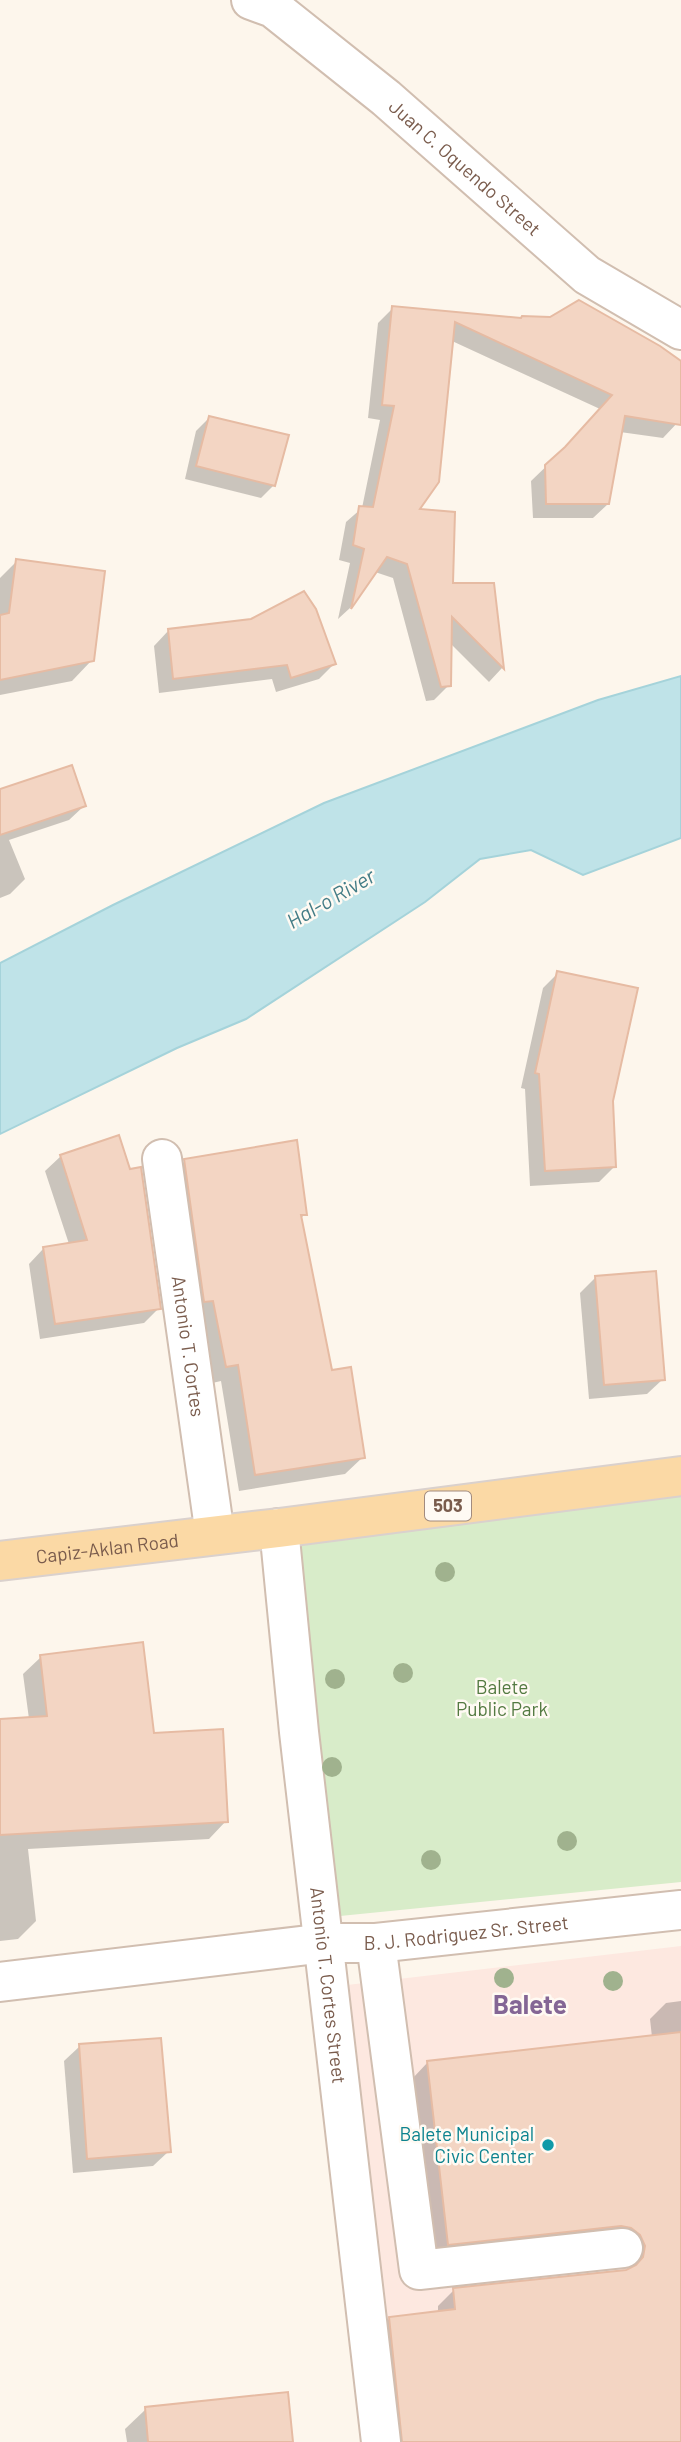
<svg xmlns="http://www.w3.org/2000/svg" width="681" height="2442" font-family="Barlow,sans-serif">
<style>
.commercial{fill:#fde8e0}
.green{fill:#d8ecc9}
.water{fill:#bfe3e8;stroke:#a5d3da;stroke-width:2}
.shadow{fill:#0003}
.building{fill:#f3d5c3;stroke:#e6bba3;stroke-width:2}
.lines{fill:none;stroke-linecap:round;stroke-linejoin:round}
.minor-casing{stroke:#d1beb0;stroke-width:42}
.major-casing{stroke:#dad1cd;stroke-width:42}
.minor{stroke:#fff;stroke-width:38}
.major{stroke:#fbd9a5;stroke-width:38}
.tree{fill:#a0b28e}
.culture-dot{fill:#0f9aa8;stroke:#fffaf3;stroke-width:2.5}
.labels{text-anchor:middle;stroke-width:5;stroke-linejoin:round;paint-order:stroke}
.shield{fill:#fffaf3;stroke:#a28b7f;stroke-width:2}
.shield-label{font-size:18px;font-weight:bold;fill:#7a5c4d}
.street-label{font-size:19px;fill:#7a5c4d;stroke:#fffaf3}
.park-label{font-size:19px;fill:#537a41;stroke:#fffaf3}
.culture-label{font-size:19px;fill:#0d838f;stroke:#fffaf3;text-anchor:end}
.water-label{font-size:21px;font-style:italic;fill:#437c86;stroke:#fffaf3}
.district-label{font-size:26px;font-weight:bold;fill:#846695;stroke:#fffaf3}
</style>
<rect width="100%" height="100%" fill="#fdf6ec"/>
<polygon class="commercial" points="681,1946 681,2442 390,2442 347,1985"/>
<polygon class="green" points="681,1496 681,1882 340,1916 296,1543"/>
<polygon class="water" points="681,676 681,838 583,875 531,850 480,859 425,902 246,1019 177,1048 0,1134 0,963 113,905 324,803 598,700"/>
<g class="shadow">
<polygon points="393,308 681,363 681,419 663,438 620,432 608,504 593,518 533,518 531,481 558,455 600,409 452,341 417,511 451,584 492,585 502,668 489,682 450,643 449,685 434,700 426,701 393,578 375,572 350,608 338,619 350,563 339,560 346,522 362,508 380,420 368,418 378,323"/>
<polygon points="209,418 274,485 261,498 185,479 196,431"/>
<polygon points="17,561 92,660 72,681 0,695 0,578"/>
<polygon points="169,630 334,664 319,679 276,692 272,679 159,693 154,646"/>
<polygon points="0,798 84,806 69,820 9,840 25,879 10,894 0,898"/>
<polygon points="558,973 614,1167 599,1182 530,1186 525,1089 521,1088 543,988"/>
<polygon points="61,1156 129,1171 159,1308 144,1323 40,1339 29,1264 44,1248 69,1244 45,1171"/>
<polygon points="185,1161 305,1214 300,1219 330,1372 363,1457 345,1474 239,1491 221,1381 208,1384 168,1178"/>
<polygon points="595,1278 663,1379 647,1394 589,1399 580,1293"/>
<polygon points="41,1657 153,1735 226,1821 209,1839 28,1849 36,1921 18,1939 0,1941 0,1721 29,1719 23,1674"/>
<polygon points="681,2001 681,2442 386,2442 373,2335 389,2319 438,2313 438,2306 454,2290 628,2271 629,2263 432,2260 412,2079 428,2062 652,2037 650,2019 666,2003"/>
<polygon points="80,2046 169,2151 153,2166 73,2173 64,2061"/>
<polygon points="146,2409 291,2442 127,2442 125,2429"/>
</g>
<g class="building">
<polygon points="579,300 660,346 681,361 681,425 625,416 609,504 546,504 545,465 565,447 612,395 455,322 439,482 420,509 455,512 453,583 494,583 504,669 452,617 451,686 441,687 407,564 387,557 351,609 364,549 353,545 359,506 373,507 394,406 382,405 392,306 521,318 522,316 550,317"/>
<polygon points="209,416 289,435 275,486 196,466"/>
<polygon points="16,559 105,571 94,661 0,680 0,615 9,613"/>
<polygon points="304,591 316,609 336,664 291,678 287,665 173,679 168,629 251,619"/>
<polygon points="72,765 86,806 0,835 0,789"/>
<polygon points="557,971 638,988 613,1101 616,1167 545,1171 539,1074 535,1073"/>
<polygon points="119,1135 130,1169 141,1167 161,1309 55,1324 43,1247 87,1240 60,1155"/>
<polygon points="297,1140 307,1215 301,1215 332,1370 351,1367 365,1458 255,1475 238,1365 226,1367 213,1301 204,1302 184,1159"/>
<polygon points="656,1271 665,1380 604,1385 595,1276"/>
<polygon points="143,1642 154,1733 223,1729 228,1822 0,1835 0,1719 47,1716 40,1655"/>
<polygon points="681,2032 681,2442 402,2442 389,2317 455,2309 453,2288 626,2270 636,2265 643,2257 645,2246 640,2235 631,2228 621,2226 448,2245 427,2061"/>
<polygon points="161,2038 171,2152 87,2159 79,2044"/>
<polygon points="288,2392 293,2442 148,2442 145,2407"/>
</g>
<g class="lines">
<defs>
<g id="minor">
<path id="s1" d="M 251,0 L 273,8 L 386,98 L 587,275 L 681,330"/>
<path id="s2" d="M 162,1159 L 215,1535"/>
<path id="s3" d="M 279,1528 L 299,1732 L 381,2442"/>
<polyline points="376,1943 419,2270 623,2248"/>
<path id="s4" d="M 0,1982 L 325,1943 L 376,1943 L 681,1910"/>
</g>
<g id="major">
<path id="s5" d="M 0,1561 L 279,1528 L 681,1476"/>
</g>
</defs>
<use href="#minor" class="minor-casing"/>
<use href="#major" class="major-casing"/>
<use href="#minor" class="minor"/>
<use href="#major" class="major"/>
</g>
<g class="tree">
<circle cx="445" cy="1572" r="10"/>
<circle cx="403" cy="1673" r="10"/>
<circle cx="335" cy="1679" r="10"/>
<circle cx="332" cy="1767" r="10"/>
<circle cx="567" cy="1841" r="10"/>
<circle cx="431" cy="1860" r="10"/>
<circle cx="504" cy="1978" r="10"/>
<circle cx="613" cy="1981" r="10"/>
</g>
<circle class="culture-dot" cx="548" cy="2145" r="7"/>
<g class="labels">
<rect class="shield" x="425" y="1491.5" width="46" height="29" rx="5"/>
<g class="shield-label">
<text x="448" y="1512">503</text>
</g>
<g class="street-label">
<text dy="7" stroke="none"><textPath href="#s1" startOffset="273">Juan C. Oquendo Street</textPath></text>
<text dy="7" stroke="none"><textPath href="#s2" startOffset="189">Antonio T. Cortes</textPath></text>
<text dy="7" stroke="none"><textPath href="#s5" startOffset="108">Capiz-Aklan Road</textPath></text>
<text dy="7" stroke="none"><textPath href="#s4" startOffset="469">B. J. Rodriguez Sr. Street</textPath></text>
<text dy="7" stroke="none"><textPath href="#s3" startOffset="460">Antonio T. Cortes Street</textPath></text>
</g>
<g class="park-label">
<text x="502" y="1694">Balete<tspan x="502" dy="22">Public Park</tspan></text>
</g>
<g class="culture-label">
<text x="534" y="2141">Balete Municipal<tspan x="534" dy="22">Civic Center</tspan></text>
</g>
<g class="water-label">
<text transform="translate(331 899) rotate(-30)" y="7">Hal-o River</text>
</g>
<g class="district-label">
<text x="530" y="2014">Balete</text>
</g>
</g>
</svg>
